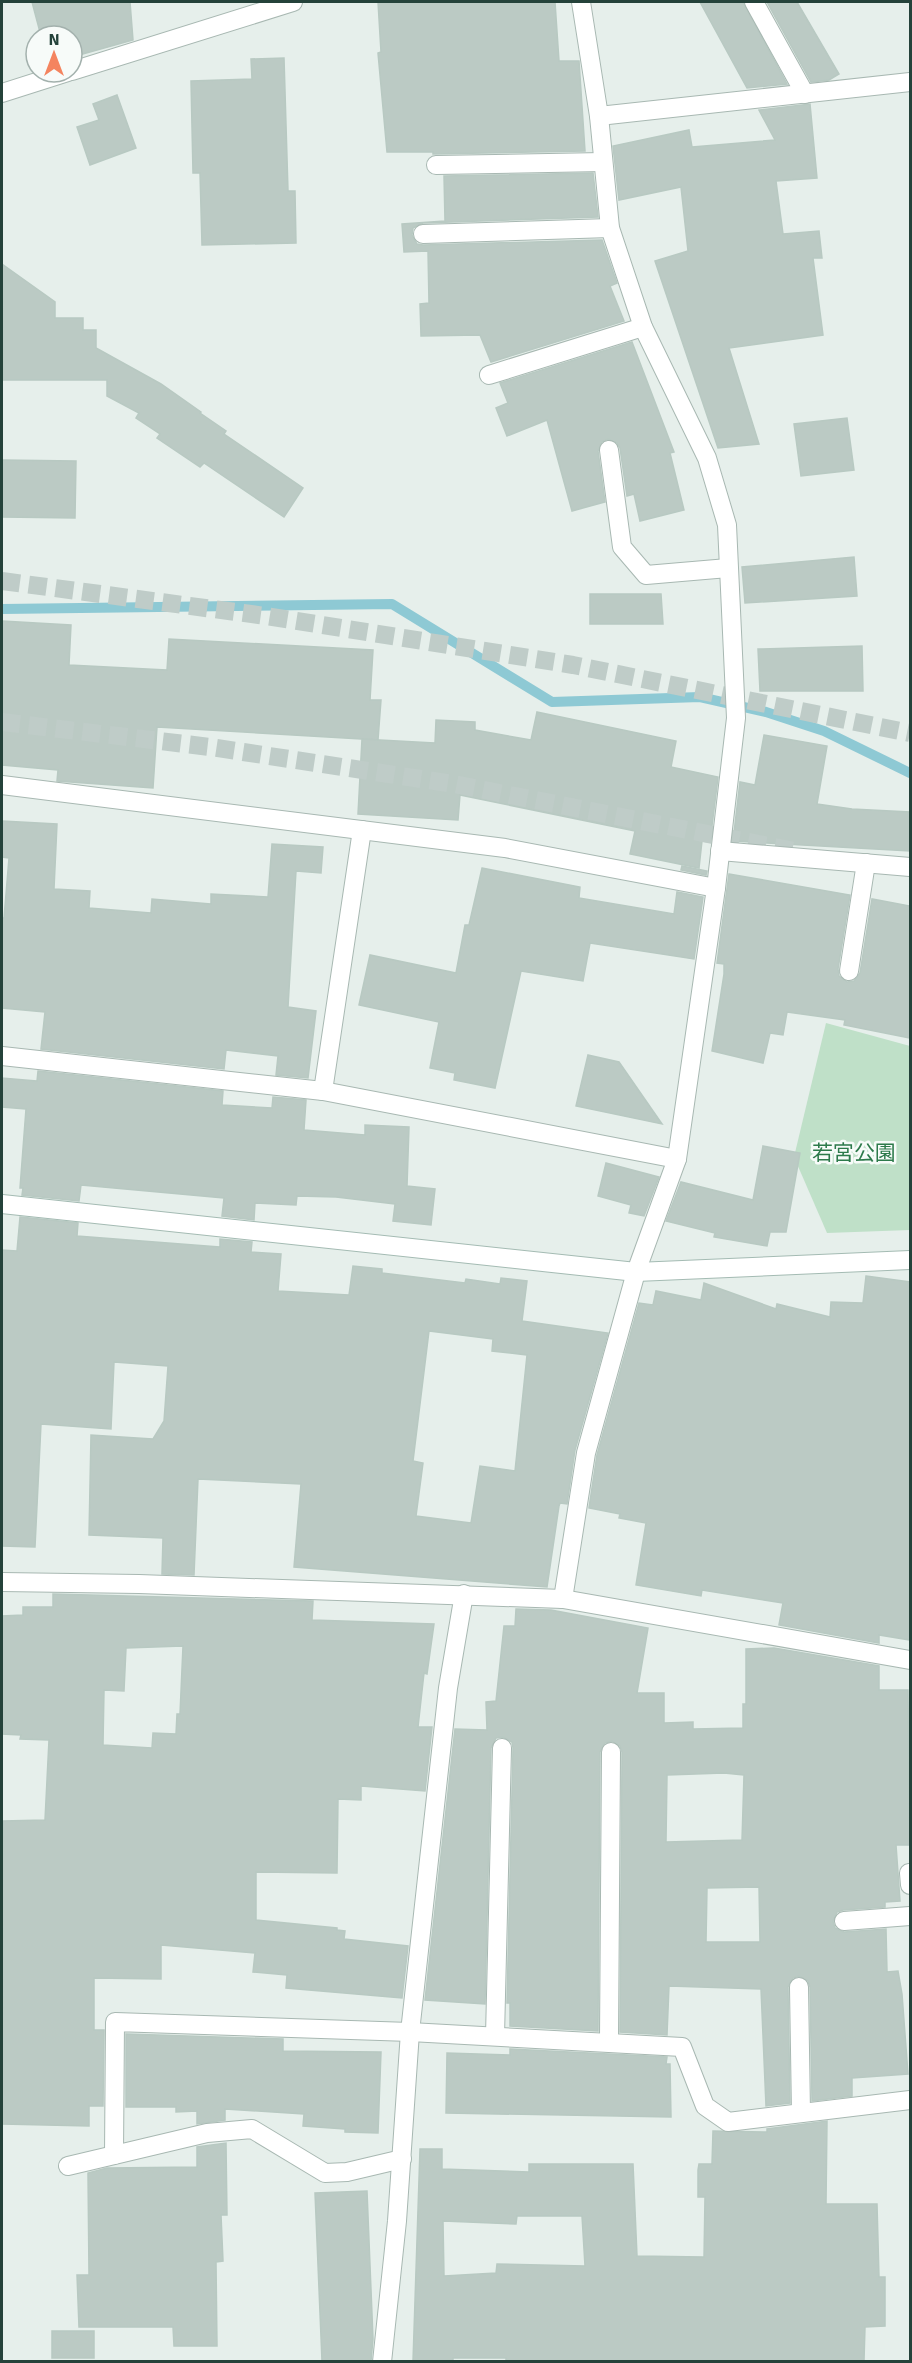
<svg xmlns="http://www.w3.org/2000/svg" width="912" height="2363" font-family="Signika,'Noto Sans JP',sans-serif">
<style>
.green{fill:#bfe0c8}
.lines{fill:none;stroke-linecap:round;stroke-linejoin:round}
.stream{stroke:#8ec9d4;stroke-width:10}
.building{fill:#bbcac4;stroke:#b8c9c2;stroke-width:1.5;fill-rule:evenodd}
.highway-tunnel{stroke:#bfccc8;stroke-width:18;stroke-dasharray:18 9;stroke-linecap:butt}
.street-casing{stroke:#a8b8b2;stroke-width:20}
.secondary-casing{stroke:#a4bbb3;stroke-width:20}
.street{stroke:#fff;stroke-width:18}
.secondary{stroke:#fff;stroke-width:18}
.labels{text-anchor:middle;stroke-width:5;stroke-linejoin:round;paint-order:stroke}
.park-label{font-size:21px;fill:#2d7a4b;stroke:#f7fbf9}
</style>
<rect width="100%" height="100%" fill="#e6efeb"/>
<polygon class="green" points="826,1023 910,1046 910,1230 827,1233 794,1157"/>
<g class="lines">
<polyline class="stream" points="2,609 392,604 552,702 700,697 766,712 824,731 910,773"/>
</g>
<g class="building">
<polygon points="32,2 130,2 133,40 72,57 72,36 41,36"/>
<polygon points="378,2 555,2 559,61 579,61 585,151 433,154 433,152 387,152 378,53 381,52"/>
<polygon points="700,2 743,2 787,84 747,88"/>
<polygon points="767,2 797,2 839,74 829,80 811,82"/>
<polygon points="284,58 288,191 295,191 296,243 202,245 200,173 193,173 191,81 252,79 251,59"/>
<polygon points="117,95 136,148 90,165 77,127 99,120 93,104"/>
<polygon points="810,104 817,178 776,181 783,234 819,231 822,258 813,258 823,335 729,348 759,444 718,448 655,261 688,251 681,187 619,200 613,146 689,130 692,147 775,140 759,110"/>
<polygon points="593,173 598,217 423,223 413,228 412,235 417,244 423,245 602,240 617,283 610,286 624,321 491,362 480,335 421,336 420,304 429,303 428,251 404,252 402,224 445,221 444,176"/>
<polygon points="2,264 55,302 55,318 83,318 83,330 96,330 96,348 161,384 201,412 200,413 226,431 224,434 303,488 284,517 204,463 200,467 157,438 160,434 136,418 139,413 107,396 107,380 3,380"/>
<polygon points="632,342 674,452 670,453 684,510 640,521 634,494 627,496 620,448 617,443 608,439 602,442 598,451 605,502 572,511 547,420 507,436 496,408 508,403 500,383"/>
<polygon points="847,418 854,470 801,476 794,424"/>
<polygon points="2,460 76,461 75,518 2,517"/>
<polygon points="854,557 857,596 745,603 742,567"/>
<polygon points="590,594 661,594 663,624 590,624"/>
<polygon points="2,621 71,625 69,665 167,670 169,639 373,650 370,700 381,700 378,740 157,727 153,788 57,781 58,770 2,765"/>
<polygon points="862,646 863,691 760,691 758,649"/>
<polygon points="537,712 676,741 671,767 718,777 710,842 702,841 699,868 630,854 635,831 460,795 458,820 358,814 362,739 435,743 436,720 475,722 475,730 531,740"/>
<polygon points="764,735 827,746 817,804 852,809 910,812 910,851 733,841 740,782 755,785"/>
<polygon points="2,821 57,824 54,889 90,891 89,908 151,913 152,899 211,904 211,894 268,897 272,844 323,847 321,873 296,871 288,1007 316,1011 308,1078 276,1075 278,1056 226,1050 224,1069 41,1049 45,1012 2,1008 2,918 4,918 9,858 2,857"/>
<polygon points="682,866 707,871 706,875 681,870"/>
<polygon points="482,868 580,887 579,898 674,914 677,892 703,897 694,959 590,943 583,981 521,971 495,1088 454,1080 455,1073 430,1068 439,1022 359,1005 370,955 456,973 465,925 469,925"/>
<polygon points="729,874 850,895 838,969 839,976 847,982 854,981 860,973 872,899 910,906 910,1038 844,1025 845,1020 787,1012 783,1035 770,1033 763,1063 712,1051 724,974 724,964 717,963"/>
<polygon points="588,1055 619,1062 662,1124 576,1106"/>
<polygon points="38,1071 223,1091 222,1105 272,1108 273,1097 306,1100 304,1130 365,1135 365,1125 409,1127 407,1186 435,1189 431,1225 393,1221 395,1204 336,1197 297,1196 296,1205 255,1203 254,1220 222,1216 224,1198 81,1185 79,1201 22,1195 23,1188 20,1188 26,1109 2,1107 2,1078 37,1081"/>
<polygon points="763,1146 800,1153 786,1232 770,1232 767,1246 714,1237 715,1233 666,1221 681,1182 753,1200"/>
<polygon points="606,1163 659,1177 644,1216 629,1213 631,1205 598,1196"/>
<path d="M 20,1217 L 78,1223 L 77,1236 L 220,1247 L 220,1239 L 252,1242 L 251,1252 L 281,1254 L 278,1291 L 349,1295 L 353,1266 L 382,1269 L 382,1273 L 465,1283 L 466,1279 L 500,1284 L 501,1278 L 527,1281 L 522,1321 L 608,1333 L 575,1450 L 567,1504 L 560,1503 L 559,1506 L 547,1587 L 294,1567 L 301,1484 L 198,1479 L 194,1575 L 162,1574 L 163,1538 L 89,1535 L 91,1435 L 153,1439 L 164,1421 L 168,1366 L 114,1362 L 111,1429 L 41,1424 L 35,1547 L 2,1546 L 2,1250 L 17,1251 ZM 429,1331 L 493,1339 L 492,1351 L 527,1355 L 515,1471 L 480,1466 L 471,1523 L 416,1516 L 423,1463 L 413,1461 Z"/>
<polygon points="866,1276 910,1282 910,1640 879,1635 879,1643 779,1625 783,1603 702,1590 701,1596 636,1585 646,1523 619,1518 620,1514 589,1508 597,1455 639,1303 653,1305 656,1291 701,1300 704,1283 776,1309 777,1304 830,1317 831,1302 863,1303"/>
<path d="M 53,1594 L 313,1601 L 312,1620 L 434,1624 L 427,1674 L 424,1673 L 418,1727 L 432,1727 L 425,1791 L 361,1786 L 361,1800 L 338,1799 L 337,1873 L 256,1872 L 256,1920 L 337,1928 L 337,1930 L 345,1931 L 344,1939 L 408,1946 L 402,1998 L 286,1988 L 287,1975 L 253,1972 L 255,1953 L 161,1945 L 161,1979 L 94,1978 L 94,2030 L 104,2030 L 103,2106 L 89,2106 L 89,2126 L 2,2124 L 3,1821 L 45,1820 L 49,1740 L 20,1739 L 21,1735 L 2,1734 L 2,1616 L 23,1615 L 23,1607 L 53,1607 ZM 183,1646 L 180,1714 L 177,1714 L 176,1734 L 153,1733 L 152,1748 L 103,1745 L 104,1690 L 124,1691 L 126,1648 Z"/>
<path d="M 516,1609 L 551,1610 L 648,1628 L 637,1693 L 664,1693 L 664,1723 L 693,1722 L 693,1729 L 743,1728 L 743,1704 L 746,1704 L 746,1649 L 774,1648 L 879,1666 L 879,1690 L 908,1690 L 910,1845 L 896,1845 L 900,1901 L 885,1902 L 885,1907 L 843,1910 L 837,1912 L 833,1921 L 835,1928 L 844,1932 L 886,1929 L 887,1972 L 898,1971 L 902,1994 L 908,2074 L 852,2078 L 852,2096 L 812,2101 L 810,1987 L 808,1981 L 799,1976 L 793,1978 L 788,1987 L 790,2103 L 766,2106 L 761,1989 L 669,1986 L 667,2035 L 620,2032 L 622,1752 L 620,1746 L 612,1741 L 605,1743 L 600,1752 L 598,2031 L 510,2026 L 510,2003 L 507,2003 L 513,1748 L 512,1742 L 503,1737 L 496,1738 L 491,1748 L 485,2004 L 425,2000 L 455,1729 L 487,1730 L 486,1702 L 496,1701 L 504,1626 L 515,1626 ZM 724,1773 L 744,1775 L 742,1840 L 666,1842 L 667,1775 ZM 759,1887 L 760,1942 L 706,1942 L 707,1888 Z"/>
<polygon points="126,2034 283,2039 283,2051 381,2052 378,2133 345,2132 345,2129 303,2126 304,2114 225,2109 225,2120 197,2124 197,2111 176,2112 176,2107 126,2107"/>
<polygon points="510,2049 667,2057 666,2064 670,2064 671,2117 446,2113 447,2053 510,2055"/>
<path d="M 827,2121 L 826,2204 L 877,2204 L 879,2277 L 885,2277 L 885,2326 L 865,2327 L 864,2361 L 506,2361 L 506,2358 L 453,2358 L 453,2361 L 413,2361 L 420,2149 L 442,2149 L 442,2169 L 529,2172 L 529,2164 L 633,2164 L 637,2256 L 704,2257 L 705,2197 L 698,2197 L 698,2170 L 699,2164 L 712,2164 L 713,2131 L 767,2132 L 767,2129 ZM 517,2216 L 582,2216 L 585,2266 L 497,2264 L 496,2273 L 444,2276 L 443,2221 L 516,2224 Z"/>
<polygon points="226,2143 227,2215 221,2215 223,2261 216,2262 217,2346 174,2346 173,2327 79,2327 77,2275 89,2275 88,2173 107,2168 197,2167 197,2147"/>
<polygon points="367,2191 373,2339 371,2361 322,2361 315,2193"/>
<rect x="52" y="2331" width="42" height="27"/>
</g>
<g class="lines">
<g class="highway-tunnel">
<polyline points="2,581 266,616 573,665 910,733"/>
<polyline points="2,722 210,747 454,784 794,851"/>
</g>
<defs>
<g id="street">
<polyline points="754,2 805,94"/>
<polyline points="72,71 293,2"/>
<polyline points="2,93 68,72"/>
<polyline points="599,116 910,82"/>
<polyline points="436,165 603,162"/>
<polyline points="423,234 610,228"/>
<polyline points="489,375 643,327"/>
<polyline points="609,450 622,547 646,575 728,568"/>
<polyline points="2,785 505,848 716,888"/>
<polyline points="720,851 910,867"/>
<polyline points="849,971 866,863"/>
<polyline points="2,1056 323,1091 677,1159"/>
<polyline points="323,1091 362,830"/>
<polyline points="2,1582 139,1584 563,1599 910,1660"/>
<polyline points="563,1599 586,1453 636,1272 677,1159 716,888 736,718 727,525 707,458 643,327 610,228 599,116 581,2"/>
<polyline points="909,1873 910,1885"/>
<polyline points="844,1921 910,1916"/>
<polyline points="799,1987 801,2113"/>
<polyline points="495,2036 502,1748"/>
<polyline points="609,2041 611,1752"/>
<polyline points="114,2155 115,2022 410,2032 682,2047 705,2106 728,2122 910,2100"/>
<polyline points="68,2166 207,2133 252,2129 325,2173 347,2172 402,2159"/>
<polyline points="382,2362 397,2221 410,2032 448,1688 464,1594"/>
</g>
<polyline id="secondary" points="2,1204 636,1272 910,1260"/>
</defs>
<use href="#street" class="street-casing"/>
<use href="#secondary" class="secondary-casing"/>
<use href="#street" class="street"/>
<use href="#secondary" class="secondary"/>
</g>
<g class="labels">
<g class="park-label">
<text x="854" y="1160">若宮公園</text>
</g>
</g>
<rect width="912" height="2363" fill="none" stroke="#24423a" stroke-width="6"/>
<g transform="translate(54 54)"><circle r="28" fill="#f7fbf9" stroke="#a3b1ad" stroke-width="1.5"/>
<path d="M0-4.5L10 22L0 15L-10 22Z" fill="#f4845f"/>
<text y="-9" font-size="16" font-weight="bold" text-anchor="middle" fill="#24423a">N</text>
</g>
</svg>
